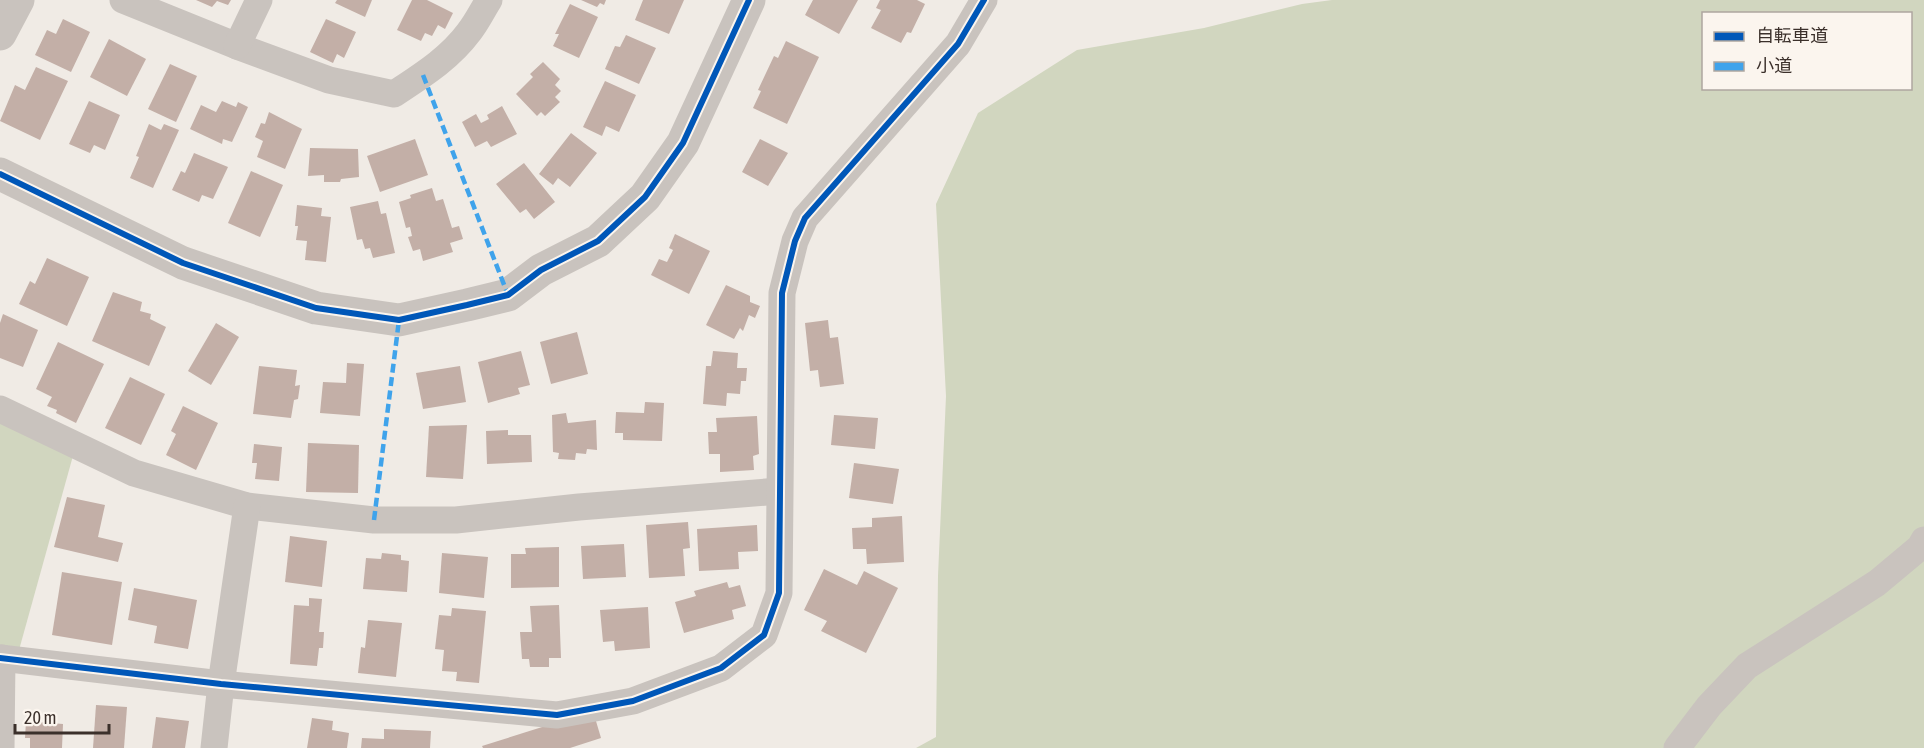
<svg xmlns="http://www.w3.org/2000/svg" width="1924" height="748" font-family="'Asap Condensed','Noto Sans JP',sans-serif">
<style>
.green{fill:#d1d6bf;fill-rule:evenodd}
.building{fill:#c3afa7}
.lines{fill:none;stroke-linecap:round;stroke-linejoin:round}
.minor{stroke:#c9c3be;stroke-width:27}
.tertiary{stroke:#c9c3be;stroke-width:33}
.quiet{stroke:#3fa3eb;stroke-width:4.5;stroke-dasharray:9 4.5;stroke-linecap:butt}
.cycleway-casing{stroke:#fbf5ee;stroke-width:10}
.cycleway{stroke:#0057b8;stroke-width:6}
</style>
<rect width="100%" height="100%" fill="#f0ebe5"/>
<g class="green">
<path d="M 1332,0 L 1924,0 L 1924,748 L 916,748 L 936,737 L 938,576 L 946,396 L 936,204 L 978,113 L 1077,50 L 1204,28 L 1302,4 ZM 1704,14 L 1910,14 L 1910,88 L 1704,88 Z"/>
<polygon points="0,410 76,445 19,650 0,649"/>
</g>
<g class="building">
<polygon points="196,0 231,0 228,5 217,1 212,7"/>
<polygon points="337,0 372,0 365,17 335,3"/>
<polygon points="412,0 427,0 453,13 445,29 438,25 432,36 425,33 421,41 397,30"/>
<polygon points="581,0 606,0 604,5 600,3 597,7"/>
<polygon points="643,0 684,0 669,34 635,20"/>
<polygon points="813,0 858,0 839,34 805,15"/>
<polygon points="880,0 917,0 925,4 911,33 907,32 901,43 871,28 881,10 876,8"/>
<polygon points="570,4 598,17 579,58 553,46 559,34 555,34"/>
<polygon points="63,19 90,32 71,72 35,55 47,30 56,34"/>
<polygon points="326,19 356,32 344,58 337,54 333,63 310,52"/>
<polygon points="626,35 656,48 639,84 605,69 615,46 620,47"/>
<polygon points="109,39 146,59 127,96 90,77"/>
<polygon points="786,41 819,57 787,124 753,108 761,91 758,90 774,56 778,58"/>
<polygon points="543,62 560,79 555,85 561,91 555,97 560,102 545,116 541,112 537,116 516,94 533,77 530,74"/>
<polygon points="170,64 197,76 176,122 148,109"/>
<polygon points="36,67 68,81 40,140 0,121 15,85 25,90"/>
<polygon points="605,81 636,95 619,132 606,126 602,136 583,127"/>
<polygon points="89,101 120,115 105,150 94,145 90,153 69,144"/>
<polygon points="222,101 236,107 238,102 248,107 232,142 223,139 222,144 190,129 201,105 216,112"/>
<polygon points="502,106 517,134 491,147 487,141 475,147 462,122 476,114 481,123 489,119 487,115"/>
<polygon points="269,112 302,129 285,169 257,157 263,141 255,137 261,123 265,124"/>
<polygon points="149,124 161,130 164,124 179,130 153,188 130,178 139,157 136,156"/>
<polygon points="571,133 597,153 570,187 558,178 553,185 539,174"/>
<polygon points="415,139 428,175 380,192 367,156"/>
<polygon points="760,139 788,153 768,186 742,172"/>
<polygon points="310,148 358,149 359,177 341,179 340,182 324,182 324,175 308,176"/>
<polygon points="194,153 228,167 213,199 202,195 199,202 172,190 181,171 185,173"/>
<polygon points="524,163 555,202 534,219 526,209 520,213 496,184"/>
<polygon points="251,171 283,185 260,237 228,223"/>
<polygon points="432,188 436,201 443,199 452,228 459,226 463,239 450,243 453,252 423,261 420,249 413,251 408,237 412,236 410,227 406,228 399,202 411,198 410,195"/>
<polygon points="378,201 381,214 386,213 395,253 373,258 370,248 365,249 362,239 357,240 350,207"/>
<polygon points="297,205 322,208 321,216 331,217 326,262 305,260 307,241 296,240 298,226 295,226"/>
<polygon points="675,234 710,251 689,294 651,275 659,259 667,262 673,250 669,248"/>
<polygon points="47,258 89,277 67,326 19,304 30,281 35,284"/>
<polygon points="726,285 750,296 750,302 760,306 755,318 749,315 743,331 740,328 734,339 706,325"/>
<polygon points="113,292 142,302 140,311 151,314 150,319 166,327 149,366 92,341"/>
<polygon points="3,314 38,330 23,367 0,358 0,323"/>
<polygon points="828,320 830,338 838,337 844,384 820,387 818,370 810,371 805,323"/>
<polygon points="216,323 239,337 211,385 188,371"/>
<polygon points="577,332 588,374 551,384 540,342"/>
<polygon points="58,342 104,364 76,423 56,413 57,410 47,406 52,397 36,389"/>
<polygon points="521,351 530,385 518,388 520,394 488,403 478,362"/>
<polygon points="713,351 738,353 737,368 747,368 746,381 741,381 740,394 727,393 726,406 703,404 706,366 711,366"/>
<polygon points="347,363 364,364 360,416 320,413 323,382 346,383"/>
<polygon points="259,366 297,370 295,386 300,385 298,399 294,400 291,418 253,414"/>
<polygon points="460,366 466,402 423,409 416,373"/>
<polygon points="130,377 165,394 141,445 105,428"/>
<polygon points="645,402 664,403 662,441 623,440 623,433 615,433 616,412 644,413"/>
<polygon points="183,406 218,423 196,470 166,455 176,434 171,431"/>
<polygon points="566,413 568,423 596,420 597,450 587,449 586,454 576,453 575,460 558,459 559,453 553,452 552,415"/>
<polygon points="834,415 878,418 875,449 831,445"/>
<polygon points="757,416 759,454 753,456 754,470 720,472 720,454 709,454 708,432 717,432 716,418"/>
<polygon points="467,425 463,479 426,477 429,426"/>
<polygon points="508,430 508,435 531,435 532,462 487,464 486,431"/>
<polygon points="308,443 359,445 358,493 306,492"/>
<polygon points="254,444 282,447 279,481 255,479 257,463 252,463"/>
<polygon points="854,463 899,469 893,504 849,498"/>
<polygon points="67,497 105,505 98,537 123,543 118,562 54,547"/>
<polygon points="902,516 904,562 867,564 866,549 853,549 852,528 872,527 872,518"/>
<polygon points="688,522 690,548 683,549 685,576 649,578 646,525"/>
<polygon points="757,525 758,551 738,552 739,569 699,571 697,529"/>
<polygon points="290,536 327,541 322,587 285,582"/>
<polygon points="624,544 626,577 583,579 581,546"/>
<polygon points="559,547 559,587 511,588 511,554 526,554 525,548"/>
<polygon points="382,553 401,555 401,560 409,561 407,592 363,589 366,558 381,559"/>
<polygon points="442,553 488,557 484,598 439,593"/>
<polygon points="824,569 857,585 864,571 898,588 866,653 821,631 827,621 804,610"/>
<polygon points="62,572 122,582 112,645 52,635"/>
<polygon points="727,582 729,588 740,585 746,606 732,610 734,619 684,633 675,602 696,596 694,591"/>
<polygon points="134,588 197,600 188,649 154,643 157,626 128,620"/>
<polygon points="309,598 322,599 319,632 324,632 323,648 319,648 317,666 290,664 294,605 309,606"/>
<polygon points="559,605 561,658 549,658 549,667 530,667 529,659 522,659 520,632 532,632 530,606"/>
<polygon points="648,607 650,648 615,651 614,641 603,642 600,610"/>
<polygon points="452,608 486,611 479,683 456,681 457,672 442,671 444,650 435,649 439,615 451,616"/>
<polygon points="368,620 402,623 396,677 358,673 361,647 365,648"/>
<polygon points="96,705 127,707 124,748 93,748"/>
<polygon points="593,711 601,738 570,748 483,748 482,746"/>
<polygon points="156,717 189,721 185,748 152,748"/>
<polygon points="312,718 333,721 332,730 349,733 347,748 307,748"/>
<polygon points="26,721 63,724 62,748 30,748 30,738 25,738"/>
<polygon points="384,729 431,731 430,748 361,748 362,738 384,739"/>
</g>
<g class="lines">
<g class="minor">
<path d="M 123,0 L 237,46 L 329,80 L 394,94 C 421,76 449,59 469,32 C 477,22 482,11 489,0"/>
<polyline points="237,46 259,0"/>
<polyline points="0,409 134,473 247,506 374,520 456,520 579,507 779,491"/>
<polyline points="0,658 221,684 557,715 633,701 721,668 764,635 779,593 782,293 795,241 805,218 958,44 984,0"/>
<polyline points="1,748 2,658"/>
<polyline points="214,748 221,684 247,506"/>
<polyline points="1677,748 1709,706 1747,666 1877,583 1920,547 1924,540"/>
</g>
<g class="tertiary">
<polyline points="0,34 18,0"/>
<polyline points="0,174 183,263 316,308 399,320 467,305 508,295 541,270 598,241 645,197 683,143 749,0"/>
</g>
<g class="quiet">
<polyline points="423,75 508,295"/>
<polyline points="374,520 399,320"/>
</g>
<defs>
<g id="cycleway">
<polyline points="0,174 183,263 316,308 399,320 467,305 508,295 541,270 598,241 645,197 683,143 749,0"/>
<polyline points="0,658 221,684 557,715 633,701 721,668 764,635 779,593 782,293 795,241 805,218 958,44 984,0"/>
</g>
</defs>
<use href="#cycleway" class="cycleway-casing"/>
<use href="#cycleway" class="cycleway"/>
</g>
<rect x="1702" y="12" width="210" height="78" fill="#fbf5ee" stroke="#aea6a0" stroke-width="1.5"/>
<rect x="1714" y="32" width="30" height="9" fill="#0057b8" stroke="#aea6a0" stroke-width="1.5"/>
<text x="1756" y="42" font-size="18" fill="#3b302b">自転車道</text>
<rect x="1714" y="62" width="30" height="9" fill="#3fa3eb" stroke="#aea6a0" stroke-width="1.5"/>
<text x="1756" y="72" font-size="18" fill="#3b302b">小道</text>
<path d="M15 724v9h94v-9" fill="none" stroke="#3b302b" stroke-width="3"/>
<text x="24" y="724" font-size="18" fill="#3b302b" stroke="#fbf5ee" stroke-width="4.5" paint-order="stroke">20 m</text>
</svg>
